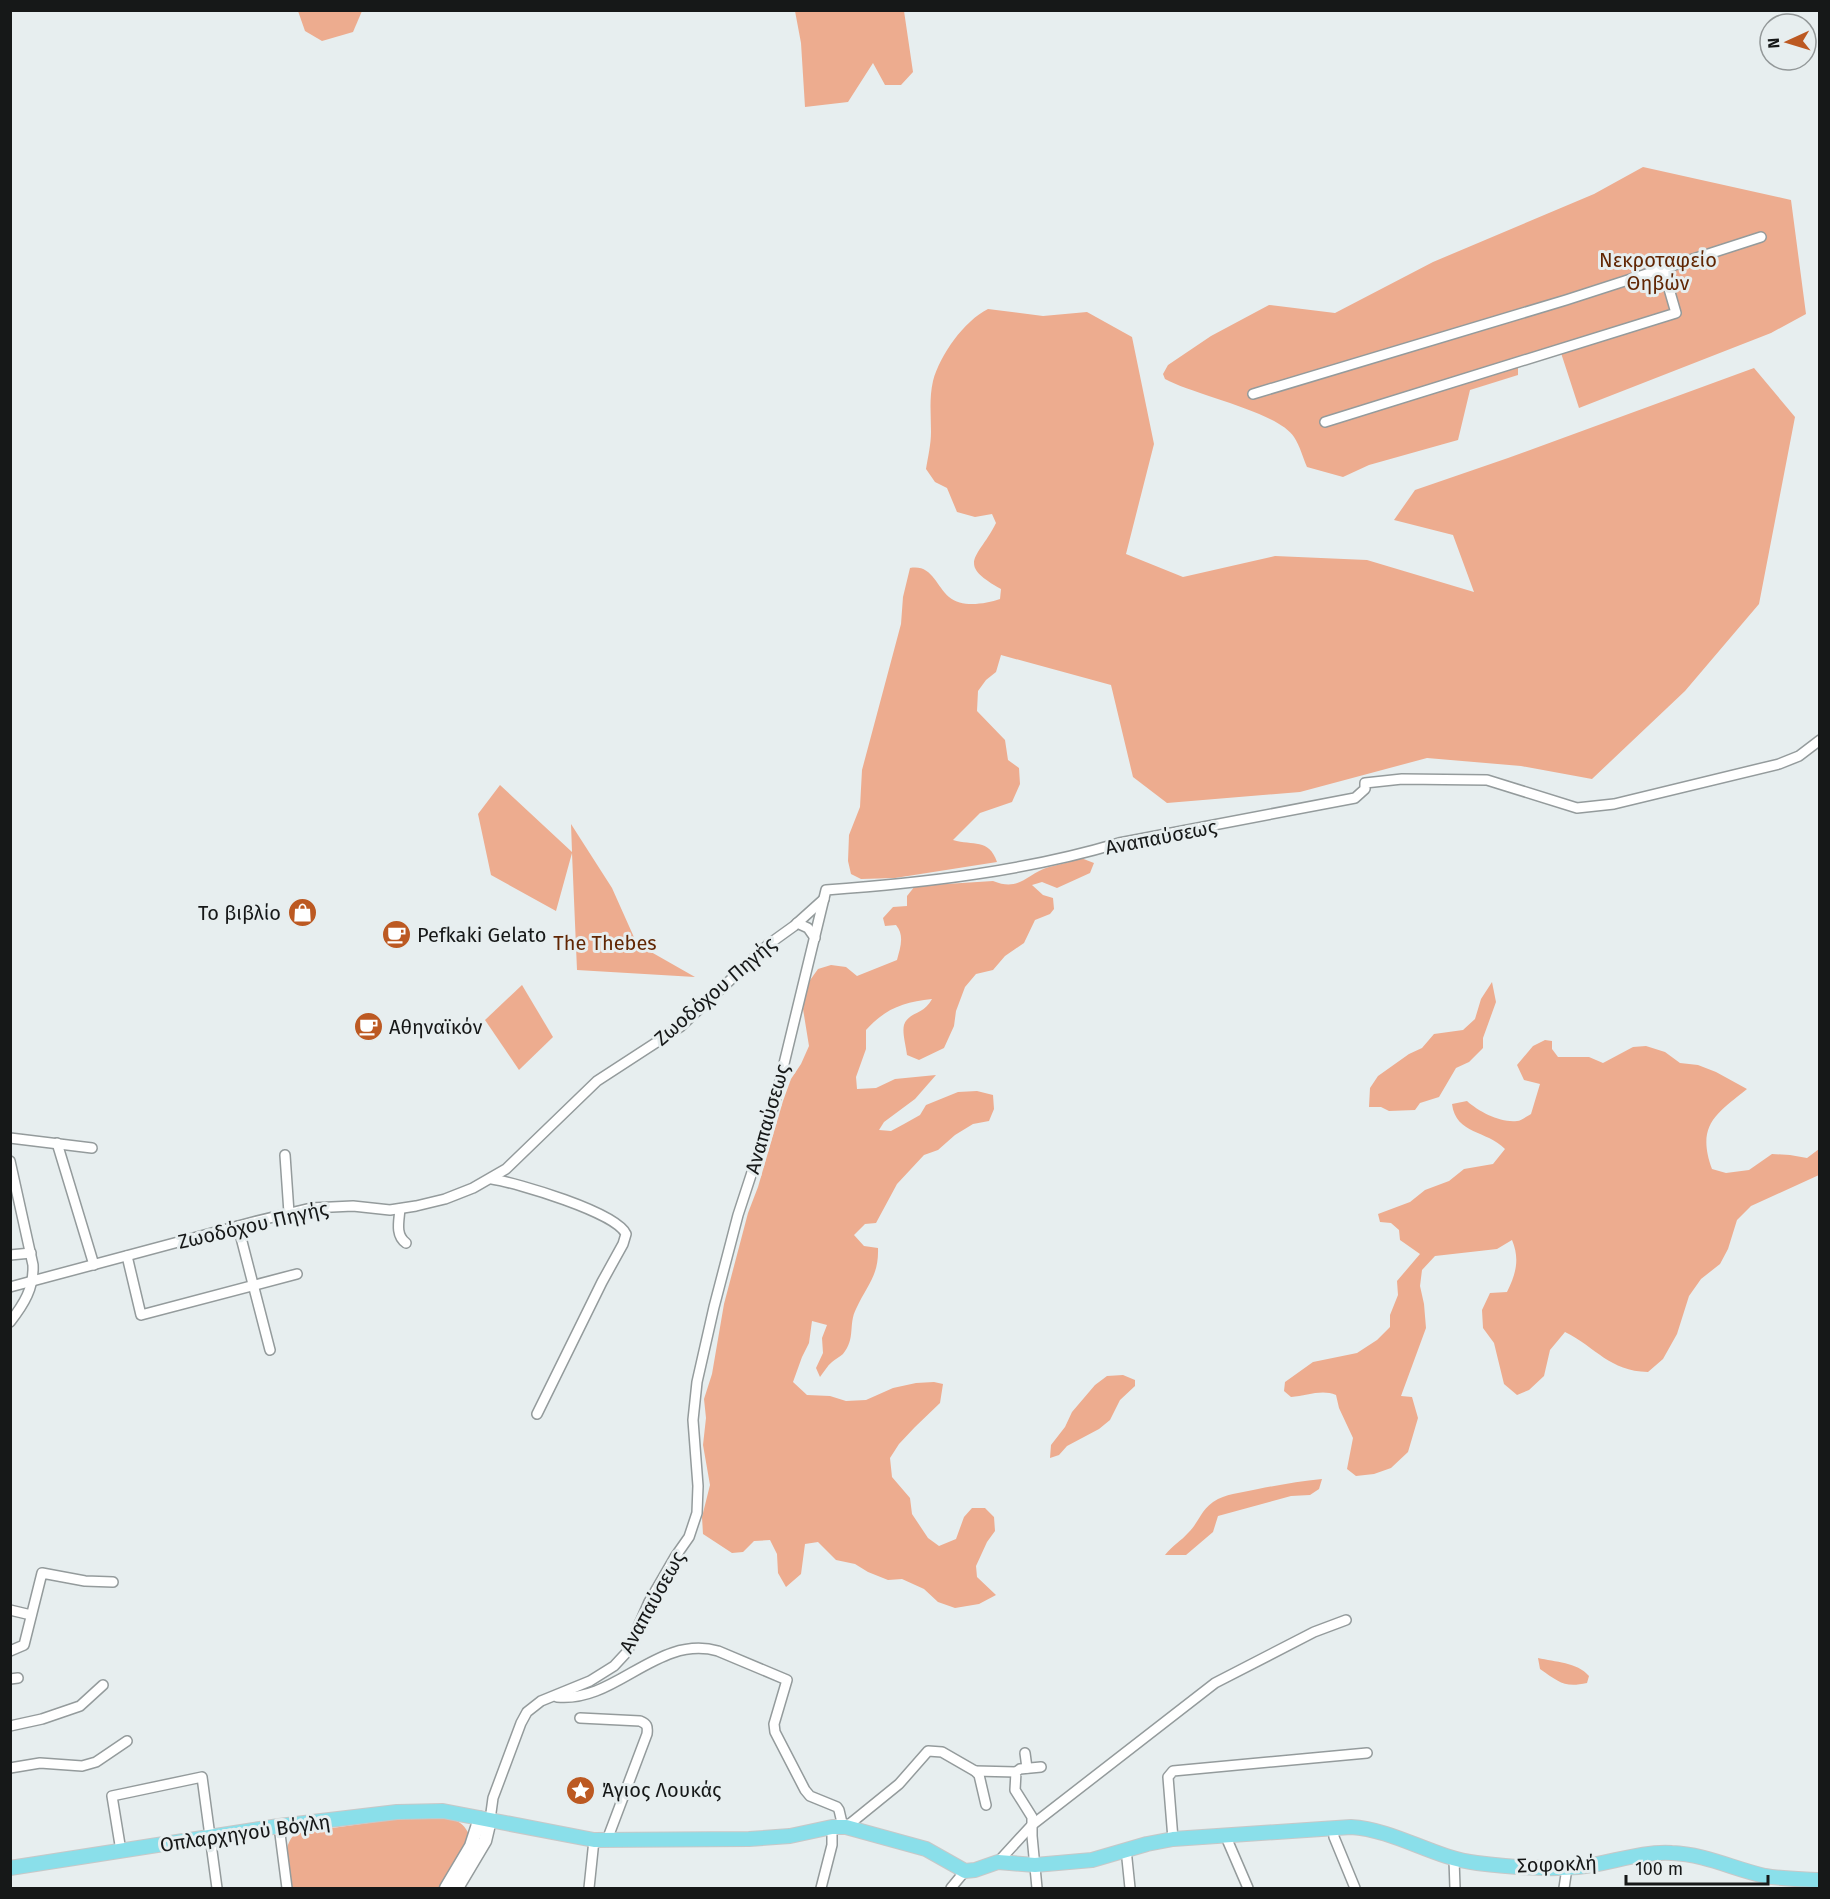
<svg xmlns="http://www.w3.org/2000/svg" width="1830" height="1899" font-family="'Fira Sans',sans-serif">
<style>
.green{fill:#edac8f}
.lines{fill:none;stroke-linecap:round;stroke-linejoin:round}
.street-casing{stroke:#949b9c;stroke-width:12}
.secondary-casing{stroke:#949b9c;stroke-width:15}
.primary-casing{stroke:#c7c8c8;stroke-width:16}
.street{stroke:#fff;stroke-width:9}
.secondary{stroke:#fff;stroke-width:12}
.primary{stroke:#8adfea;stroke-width:14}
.labels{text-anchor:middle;stroke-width:6;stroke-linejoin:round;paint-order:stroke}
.park-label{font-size:20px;fill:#612603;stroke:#e7eeef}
.street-label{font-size:20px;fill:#161818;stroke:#e7eeef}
.poi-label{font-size:20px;fill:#161818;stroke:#e7eeef;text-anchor:start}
</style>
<rect width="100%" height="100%" fill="#e7eeef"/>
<g class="green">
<polygon points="298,11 298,10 362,11 353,32 322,41 305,31"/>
<polygon points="795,11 904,11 913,72 901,85 885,85 873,63 848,102 805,107 801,43"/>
<path d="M 1643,167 L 1791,200 L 1806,314 L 1771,333 L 1579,408 L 1561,353 L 1518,367 L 1518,375 L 1470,390 L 1458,440 L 1369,465 L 1343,477 L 1307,467 C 1303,458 1300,446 1294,437 C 1278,412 1194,395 1165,379 L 1163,374 L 1168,365 L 1211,336 L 1269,305 L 1335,313 L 1433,262 L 1594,194 Z"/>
<path d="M 988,309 L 1043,316 L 1087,312 L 1132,337 L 1154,444 L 1126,554 L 1183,577 L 1275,556 L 1367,560 L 1474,592 L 1453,535 L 1394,520 L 1415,490 L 1508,458 L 1754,368 L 1795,417 L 1759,604 L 1685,691 L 1592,779 L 1521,766 L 1427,758 L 1300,792 L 1167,803 L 1133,777 L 1111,685 L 1001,655 L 996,672 L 986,680 L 978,691 L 977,711 L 1005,740 L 1008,760 L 1019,768 L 1020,784 L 1012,802 L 980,813 L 953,840 C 973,846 989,838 997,862 L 895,878 L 861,879 L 851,874 L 848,861 L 849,835 L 860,807 L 862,770 L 901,624 L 903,597 L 910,568 C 932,564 936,586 949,597 C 962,608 985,604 1000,599 L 1001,589 C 955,563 978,559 996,523 L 992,514 L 975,517 L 957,512 L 947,488 L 935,482 L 926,469 C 928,457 931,444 931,432 C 931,415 929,398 933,381 C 940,355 964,321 988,309 Z"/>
<polygon points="500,785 572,852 571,824 612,888 637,944 695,977 577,970 572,853 556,911 491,875 478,814"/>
<path d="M 1081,858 L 1094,863 L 1090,873 L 1057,888 L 1042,882 L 1032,885 L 1043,895 L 1053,898 L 1054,909 L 1050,914 L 1035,920 L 1024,943 L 1005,956 L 993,970 L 976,974 L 965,987 L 956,1011 L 954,1026 L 944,1048 L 919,1060 L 907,1055 C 906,1046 902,1033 904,1025 C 908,1012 924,1015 932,999 C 904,1002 886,1008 866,1030 L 866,1049 L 856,1077 L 857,1089 L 876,1088 L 895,1079 L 936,1075 L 915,1099 L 884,1122 L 879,1130 L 891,1131 L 904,1124 L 920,1115 L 926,1105 L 958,1092 L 977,1091 L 993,1095 L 994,1109 L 989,1121 L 973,1124 L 955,1135 L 938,1150 L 924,1155 L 897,1184 L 876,1223 L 865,1224 L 854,1235 L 864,1246 L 878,1248 C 879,1276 867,1285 856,1309 C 848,1325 856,1338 843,1354 C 840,1357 835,1359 832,1362 C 827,1366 824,1372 820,1377 L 816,1368 L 823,1353 L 822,1338 L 827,1325 L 812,1321 L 809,1343 L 802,1357 L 793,1382 L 807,1395 L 830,1396 L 846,1401 L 866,1400 L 893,1388 L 916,1383 L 934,1382 L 943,1384 L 940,1403 L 915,1427 L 899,1444 L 890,1458 L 892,1477 L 910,1498 L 912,1514 L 928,1538 L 939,1546 L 956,1539 L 964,1517 L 972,1508 L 985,1508 L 994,1517 L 995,1531 L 987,1542 L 976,1566 L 977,1577 L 996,1595 L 979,1604 L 955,1608 L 938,1602 L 924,1589 L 902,1579 L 888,1580 L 868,1572 L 855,1564 L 836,1560 L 818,1542 L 805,1544 L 801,1574 L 786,1587 L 778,1573 L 777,1554 L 770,1540 L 754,1541 L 743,1552 L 732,1553 L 703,1534 L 702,1517 L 710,1485 L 703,1445 L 706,1418 L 704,1399 L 712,1374 L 724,1304 L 748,1213 L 758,1187 L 783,1101 L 791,1079 L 801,1064 L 809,1046 L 803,1009 L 808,983 L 818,969 L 831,965 L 846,967 L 857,976 L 897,960 C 900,948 905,936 896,925 L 885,926 L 883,918 L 893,907 L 907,906 L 907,896 L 915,886 L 993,881 C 1020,892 1026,874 1049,867 C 1060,864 1071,862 1081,858 Z"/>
<polygon points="1492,982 1496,1002 1483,1038 1483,1048 1469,1062 1456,1068 1439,1097 1420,1103 1415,1110 1389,1111 1381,1107 1369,1107 1370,1088 1378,1076 1409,1054 1422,1048 1434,1034 1463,1030 1475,1019 1481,999"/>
<polygon points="522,985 553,1037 519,1070 485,1020"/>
<path d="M 1545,1040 L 1552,1041 L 1552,1049 L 1558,1057 L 1589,1057 L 1603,1063 L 1633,1047 L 1646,1046 L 1665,1052 L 1680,1063 L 1698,1065 L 1716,1072 L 1747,1089 C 1716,1114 1696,1125 1712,1169 L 1726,1173 L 1749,1170 L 1772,1154 L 1790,1155 L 1807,1158 L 1819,1149 L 1819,1175 L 1751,1206 L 1737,1220 L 1728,1249 L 1720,1264 L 1701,1279 L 1689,1296 L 1677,1334 L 1663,1359 L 1648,1372 C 1609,1371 1597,1348 1565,1332 L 1550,1350 L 1544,1376 L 1529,1390 L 1517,1395 L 1504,1384 L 1494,1343 L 1483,1328 L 1482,1310 L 1490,1293 L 1507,1292 C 1516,1274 1520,1259 1512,1240 L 1497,1249 L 1435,1256 L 1422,1270 L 1420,1286 L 1424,1304 L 1426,1328 L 1401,1396 L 1412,1397 L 1418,1418 L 1408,1452 L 1391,1468 L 1374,1474 L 1356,1476 L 1347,1469 L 1353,1438 L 1339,1408 L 1336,1395 C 1321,1389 1307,1396 1291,1397 L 1284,1391 L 1285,1382 L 1313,1362 L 1357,1353 L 1377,1340 L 1390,1327 L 1390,1315 L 1398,1295 L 1397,1281 L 1420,1254 L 1400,1240 L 1399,1230 L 1391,1223 L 1380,1222 L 1378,1214 L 1410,1202 L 1425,1190 L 1449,1181 L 1464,1169 L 1493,1164 L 1505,1149 C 1487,1130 1456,1135 1452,1104 L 1467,1101 C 1479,1112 1501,1123 1517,1121 C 1521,1121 1527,1116 1531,1114 L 1540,1084 L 1524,1080 L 1517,1065 L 1533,1046 Z"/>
<polygon points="1123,1375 1135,1380 1135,1386 1120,1400 1110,1420 1099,1429 1067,1446 1059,1455 1050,1458 1051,1445 1065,1427 1072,1412 1095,1385 1107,1376"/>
<path d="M 1322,1479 L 1319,1489 L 1310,1495 L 1291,1496 L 1218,1516 L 1213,1532 L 1186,1555 L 1165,1555 C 1173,1545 1181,1541 1188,1533 C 1201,1520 1200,1509 1218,1499 C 1231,1493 1245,1492 1258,1489 C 1279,1485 1300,1481 1322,1479 Z"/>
<path d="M 1538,1658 C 1555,1662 1577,1662 1589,1676 L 1587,1683 C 1564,1688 1559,1682 1540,1669 Z"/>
<path d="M 412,1817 C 433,1817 463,1812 470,1838 L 443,1888 L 290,1888 C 288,1869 280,1847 296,1833 Z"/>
</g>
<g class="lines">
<defs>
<g id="street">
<polyline points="1253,394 1566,300 1761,237"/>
<polyline points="1325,422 1676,313 1663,268"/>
<polyline points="797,923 808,928 815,938"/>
<polyline points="10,1138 92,1148"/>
<polyline points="57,1143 94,1265"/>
<polyline points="285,1155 289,1213"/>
<path d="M 10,1161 L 33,1265 C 34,1288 24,1304 10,1322"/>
<path d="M 492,1179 C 517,1183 616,1212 626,1234 L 623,1244 L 602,1282 L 537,1414"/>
<path d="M 400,1209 C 399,1221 395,1235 406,1243"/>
<polyline points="238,1226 270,1350"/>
<polyline points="10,1255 31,1253"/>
<polyline points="127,1256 141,1315 297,1274"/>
<polyline points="10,1287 253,1222 311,1208 353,1206 390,1210 416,1206 445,1199 473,1188 506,1169 597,1081 680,1027 769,944 794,926 824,899"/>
<polyline points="10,1610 31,1615"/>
<polyline points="10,1651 24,1645 42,1573 85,1581 113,1582"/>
<polyline points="10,1679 18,1678"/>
<path d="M 557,1697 C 616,1703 657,1634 718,1651 L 787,1680 L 774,1724 L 775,1732 L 805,1790 L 810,1796 L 837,1807 L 839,1810 L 843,1827"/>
<path d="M 580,1718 L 640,1721 C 647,1724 648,1726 647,1734 L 607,1840"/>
<polyline points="10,1726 42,1719 80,1706 103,1685"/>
<polyline points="1025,1753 1027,1768"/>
<polyline points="10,1768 40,1763 82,1766 96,1762 127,1741"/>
<polyline points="975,1771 1016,1772"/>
<path d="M 490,1820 L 493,1798 L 521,1723 L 527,1712 L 541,1701 L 590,1681 L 614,1666 L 627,1652 L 649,1602 L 675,1557 L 689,1537 L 697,1513 L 698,1486 L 693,1420 L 697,1382 L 714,1307 L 738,1215 L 774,1105 L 826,890 C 923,883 1026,871 1119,843 L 1355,798 L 1365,789 L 1365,783 L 1402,779 L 1487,780 L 1577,808 L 1614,804 L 1779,764 L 1799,756 L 1820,740"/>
<polyline points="279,1826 287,1888"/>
<polyline points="846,1827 899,1784 928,1751 942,1752 975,1771 979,1775 986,1805"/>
<polyline points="1333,1827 1334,1837 1355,1888"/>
<polyline points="1226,1837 1248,1888"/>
<polyline points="1173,1839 1168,1777 1173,1771 1367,1753"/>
<polyline points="1126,1849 1130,1888"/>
<polyline points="121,1851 112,1796 202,1777 217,1888"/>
<polyline points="1454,1859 1455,1888"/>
<polyline points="998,1862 1032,1825 1215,1683 1314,1632 1346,1620"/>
<polyline points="589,1888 594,1840"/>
<polyline points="821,1888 832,1845 832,1827"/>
<polyline points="951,1888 965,1871"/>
<polyline points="1037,1888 1032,1836 1032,1817 1015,1790 1016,1772 1020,1769 1041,1767"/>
<polyline points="1564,1888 1567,1868"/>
</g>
<g id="secondary">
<polyline points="446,1888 471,1846 480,1818"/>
<polyline points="457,1888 485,1841 490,1820"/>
</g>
<path id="primary" d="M 10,1868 L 279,1826 L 397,1812 L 443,1811 L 594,1840 L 749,1839 L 790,1836 L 832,1827 L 846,1827 L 926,1849 L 965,1871 L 975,1870 L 998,1862 L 1035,1865 L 1092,1860 L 1147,1844 L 1173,1839 L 1351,1827 C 1396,1830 1433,1858 1477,1863 C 1510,1867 1545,1870 1578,1867 C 1610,1864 1639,1851 1672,1853 C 1704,1854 1734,1869 1765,1876 C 1783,1879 1801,1879 1820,1880"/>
</defs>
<use href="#street" class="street-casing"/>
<use href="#secondary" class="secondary-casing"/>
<use href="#primary" class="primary-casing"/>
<use href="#street" class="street"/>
<use href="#secondary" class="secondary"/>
<use href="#primary" class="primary"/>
</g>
<defs>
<symbol id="shop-disc" viewBox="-11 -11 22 22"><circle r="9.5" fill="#bc5922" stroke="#e7eeef"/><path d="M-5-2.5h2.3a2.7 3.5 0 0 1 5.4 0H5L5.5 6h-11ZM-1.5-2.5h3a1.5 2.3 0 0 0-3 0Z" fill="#fff"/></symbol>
<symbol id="cafe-disc" viewBox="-11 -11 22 22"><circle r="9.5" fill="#bc5922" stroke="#e7eeef"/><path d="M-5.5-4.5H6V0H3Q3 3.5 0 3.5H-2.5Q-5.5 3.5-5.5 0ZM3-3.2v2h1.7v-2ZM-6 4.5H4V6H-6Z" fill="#fff"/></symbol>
<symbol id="sight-disc" viewBox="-11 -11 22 22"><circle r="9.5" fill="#bc5922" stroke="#e7eeef"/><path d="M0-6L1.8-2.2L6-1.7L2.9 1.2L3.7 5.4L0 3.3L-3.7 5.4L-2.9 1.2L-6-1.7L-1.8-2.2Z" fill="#fff"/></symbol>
</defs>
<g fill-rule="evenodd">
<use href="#shop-disc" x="286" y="896" width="33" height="33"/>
<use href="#cafe-disc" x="380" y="918" width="33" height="33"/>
<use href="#cafe-disc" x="352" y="1010" width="33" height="33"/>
<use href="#sight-disc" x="564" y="1774" width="33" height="33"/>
</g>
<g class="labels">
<g class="park-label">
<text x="1658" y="267">Νεκροταφείο<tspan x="1658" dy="23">Θηβών</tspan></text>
<text x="605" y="950">The Thebes</text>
</g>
<g class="street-label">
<text transform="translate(1161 837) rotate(-11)" y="7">Αναπαύσεως</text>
<text transform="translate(715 991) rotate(-41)" y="7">Ζωοδόχου Πηγής</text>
<text transform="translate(767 1119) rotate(-74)" y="7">Αναπαύσεως</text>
<text transform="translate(253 1225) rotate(-13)" y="7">Ζωοδόχου Πηγής</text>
<text transform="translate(652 1602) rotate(-61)" y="7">Αναπαύσεως</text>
<text transform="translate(245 1833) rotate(-8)" y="7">Οπλαρχηγού Βόγλη</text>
<text transform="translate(1557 1864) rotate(-2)" y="7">Σοφοκλή</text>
</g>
<g class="poi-label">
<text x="281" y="920" text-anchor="end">Το βιβλίο</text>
<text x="417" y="942">Pefkaki Gelato</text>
<text x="389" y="1034">Αθηναϊκόν</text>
<text x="602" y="1797">Άγιος Λουκάς</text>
</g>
</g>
<rect width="1830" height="1899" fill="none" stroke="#161818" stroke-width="24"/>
<g transform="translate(1788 42) rotate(266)"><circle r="28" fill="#e7eeef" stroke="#939899" stroke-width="1.5"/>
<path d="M0-4.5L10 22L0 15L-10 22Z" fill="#bc5922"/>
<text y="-9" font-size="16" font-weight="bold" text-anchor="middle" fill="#161818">N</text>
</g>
<path d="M1626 1875v9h142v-9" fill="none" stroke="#161818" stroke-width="3"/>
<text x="1635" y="1875" font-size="18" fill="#161818" stroke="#e7eeef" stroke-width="4.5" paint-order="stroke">100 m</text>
</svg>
